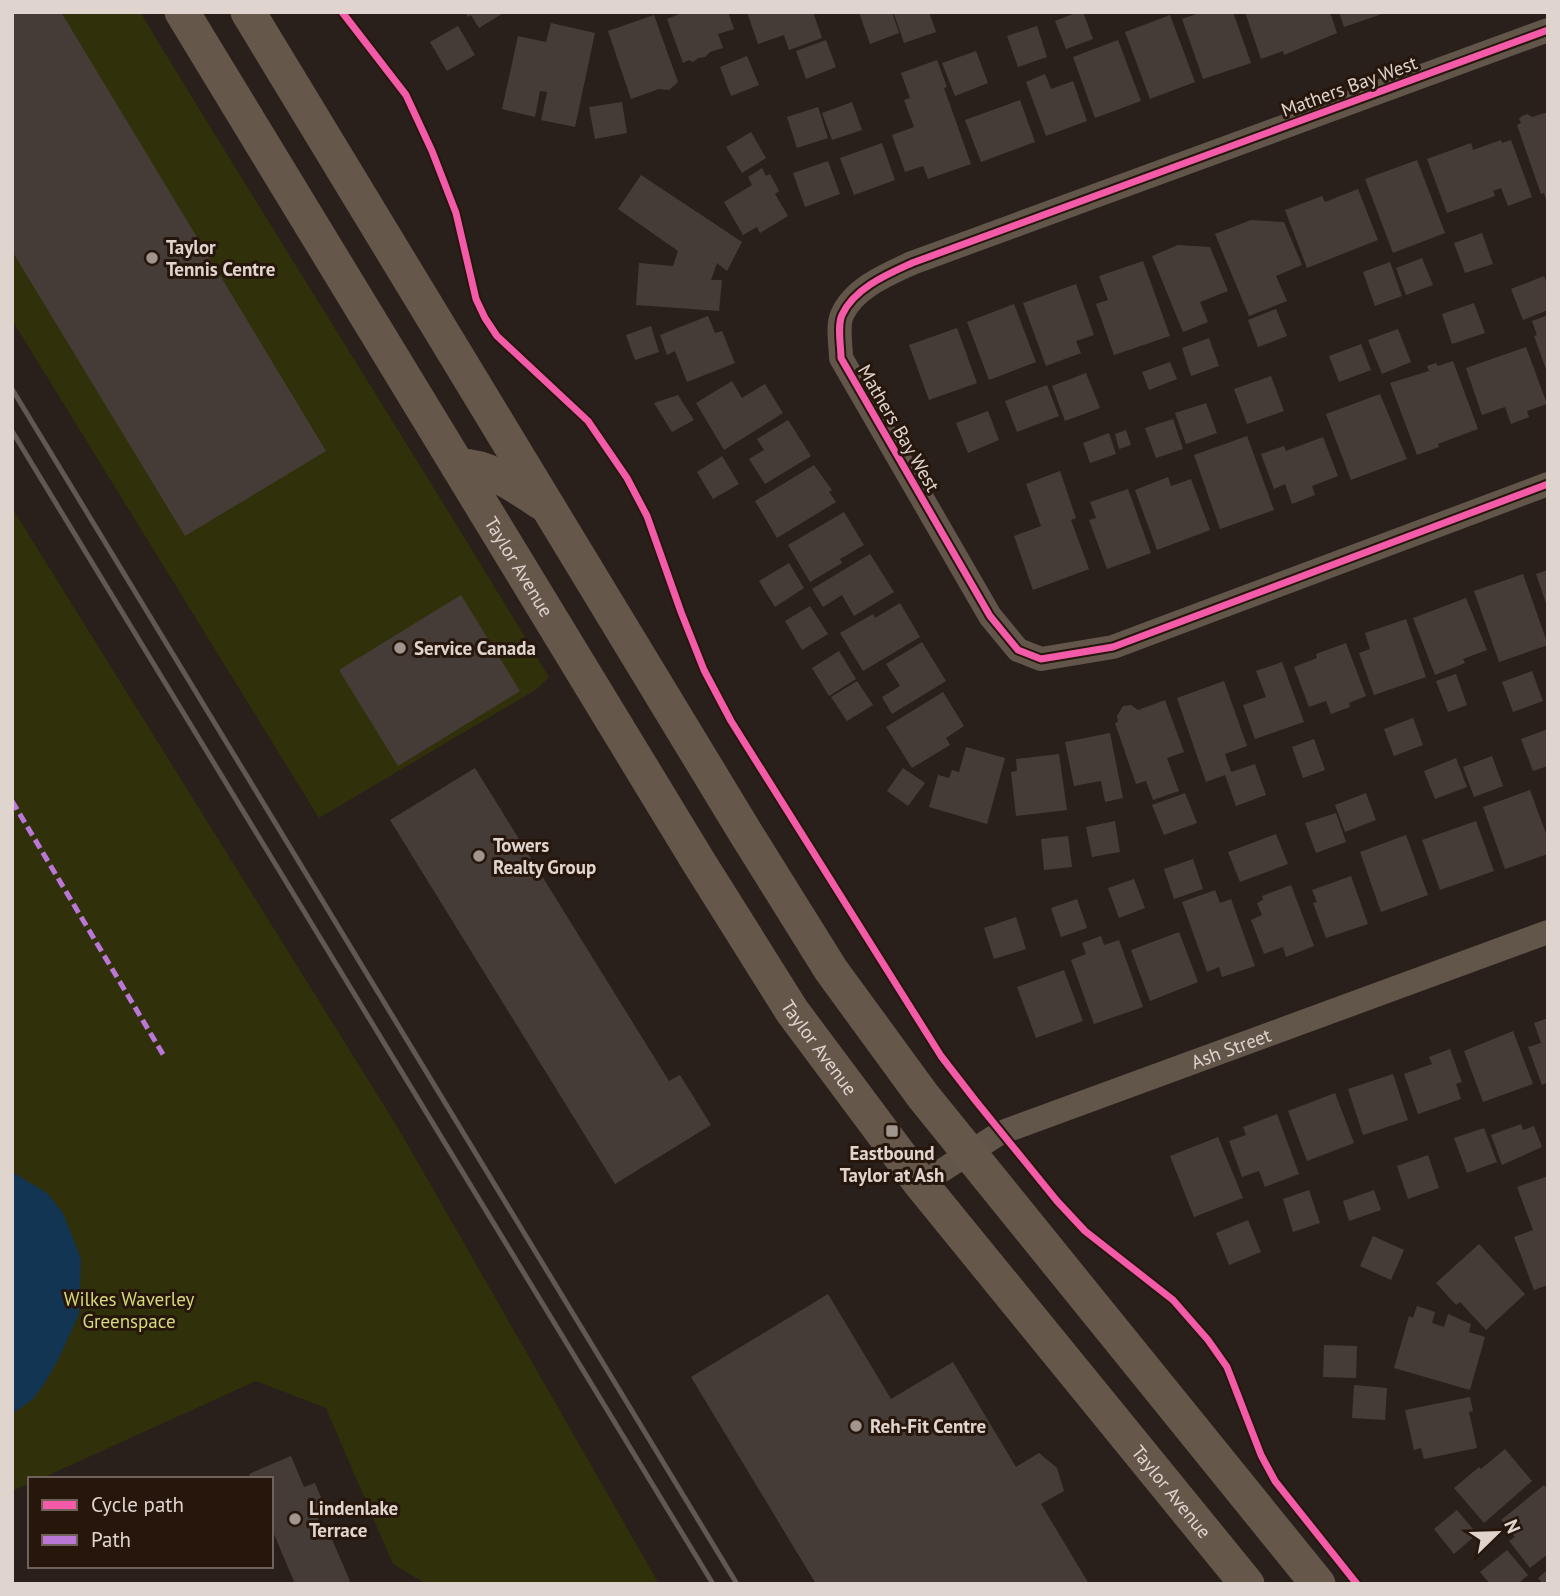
<svg xmlns="http://www.w3.org/2000/svg" width="1560" height="1596" font-family="'PT Sans',sans-serif">
<style>
.green{fill:#30300a}
.water{fill:#113553}
.building{fill:#453c38}
.lines{fill:none;stroke-linecap:round;stroke-linejoin:round}
.street{stroke:#62564b;stroke-width:24}
.secondary{stroke:#66574b;stroke-width:35}
.rail{stroke:#615852;stroke-width:5}
.quiet{stroke:#ba77d6;stroke-width:5;stroke-dasharray:10 5;stroke-linecap:butt}
.cycleway-casing{stroke:#26160c;stroke-width:11}
.cycleway{stroke:#f35aa7;stroke-width:7}
.poi-dot{fill:#a0958f;stroke:#26160c;stroke-width:2.5}
.labels{text-anchor:middle;stroke-width:6;stroke-linejoin:round;paint-order:stroke}
.street-label{font-size:19px;fill:#e0d4ce;stroke:#26160c}
.poi-label{font-size:19px;font-weight:bold;fill:#e0d4ce;stroke:#26160c;text-anchor:start}
.park-label{font-size:19px;fill:#d4db78;stroke:#26160c}
</style>
<rect width="100%" height="100%" fill="#2a201b"/>
<g class="green">
<path d="M 12,12 L 140,12 C 275,235 415,454 549,677 L 537,689 L 319,818 L 12,320 Z"/>
<polygon points="12,508 398,1128 659,1584 426,1584 393,1564 326,1408 256,1381 40,1479 30,1479 30,1483 12,1491"/>
</g>
<polygon class="water" points="12,1172 47,1193 63,1213 81,1259 79,1314 58,1360 46,1381 33,1399 12,1414"/>
<g class="building">
<polygon points="12,12 61,12 326,451 185,536 12,251"/>
<polygon points="465,12 505,12 479,28 471,15 468,17"/>
<polygon points="684,12 728,12 734,29 718,34 723,48 710,52 705,57 698,58 693,62 689,60 683,63 667,19"/>
<polygon points="747,12 813,12 822,38 789,50 784,35 758,44"/>
<polygon points="859,12 892,12 899,33 870,44"/>
<polygon points="897,12 929,12 936,32 904,43 894,14"/>
<polygon points="1078,12 1083,12 1093,39 1066,49 1055,21"/>
<polygon points="1202,12 1233,12 1251,63 1203,79 1182,19"/>
<polygon points="1245,12 1330,12 1337,33 1284,55 1283,51 1261,59"/>
<polygon points="1339,12 1385,12 1385,13 1344,27"/>
<polygon points="654,15 678,82 669,90 659,89 631,99 608,31"/>
<polygon points="1170,15 1195,82 1150,99 1125,32"/>
<polygon points="551,23 595,33 575,127 541,120 547,92 540,91 535,117 502,109 518,36 546,42"/>
<polygon points="458,26 475,55 447,71 430,42"/>
<polygon points="1037,26 1047,57 1018,67 1007,36"/>
<polygon points="826,40 836,67 806,79 796,51"/>
<polygon points="1118,40 1141,101 1095,118 1073,57"/>
<polygon points="976,51 988,83 955,96 942,63"/>
<polygon points="747,56 759,85 731,96 720,67"/>
<polygon points="937,60 947,87 944,88 971,164 928,179 923,166 905,172 892,135 914,127 904,100 910,98 901,73"/>
<polygon points="1045,74 1051,89 1073,81 1087,121 1046,136 1026,82"/>
<polygon points="1020,100 1035,142 981,162 965,120"/>
<polygon points="622,102 627,133 595,139 589,107"/>
<polygon points="852,102 862,130 832,140 822,113"/>
<polygon points="818,107 828,138 797,148 787,117"/>
<polygon points="1548,112 1548,203 1547,203 1544,193 1541,194 1517,125 1521,123 1519,119 1522,116 1527,114 1532,117"/>
<polygon points="751,132 766,158 742,173 726,147"/>
<polygon points="1501,140 1502,143 1511,140 1532,197 1508,206 1501,188 1493,191 1495,196 1447,213 1427,159 1471,143 1473,150"/>
<polygon points="882,143 895,180 854,195 840,158"/>
<polygon points="1417,160 1445,233 1393,253 1365,179"/>
<polygon points="828,161 840,194 805,207 793,173"/>
<polygon points="762,168 766,176 770,174 779,191 775,194 788,216 760,233 757,227 743,235 724,202 752,185 748,177"/>
<polygon points="641,175 742,242 727,271 717,263 711,280 722,280 719,311 636,305 639,263 673,266 678,251 618,209"/>
<polygon points="1358,189 1378,240 1307,268 1285,210 1322,196 1325,202"/>
<polygon points="1251,220 1284,222 1302,265 1276,276 1287,301 1249,316 1215,234"/>
<polygon points="1482,233 1493,264 1465,273 1454,243"/>
<polygon points="1178,245 1210,247 1228,291 1200,302 1208,322 1183,332 1152,256"/>
<polygon points="1422,258 1433,285 1406,295 1396,268"/>
<polygon points="1143,261 1170,336 1114,355 1096,304 1108,300 1099,276"/>
<polygon points="1390,262 1402,296 1375,306 1363,272"/>
<polygon points="1544,276 1548,286 1548,310 1523,320 1511,289"/>
<polygon points="1076,284 1094,335 1076,341 1081,353 1046,366 1023,303"/>
<polygon points="1474,303 1485,333 1452,344 1442,314"/>
<polygon points="1014,304 1036,362 989,380 967,322"/>
<polygon points="1276,309 1287,336 1258,347 1248,320"/>
<polygon points="1548,315 1548,372 1547,372 1534,336 1537,335 1532,321"/>
<polygon points="708,316 715,333 722,331 735,363 687,382 675,351 667,355 660,335"/>
<polygon points="651,326 659,352 635,360 626,335"/>
<polygon points="957,328 977,383 929,400 909,345"/>
<polygon points="1398,329 1411,362 1382,374 1368,340"/>
<polygon points="1209,338 1219,366 1191,376 1182,348"/>
<polygon points="1361,344 1371,370 1339,382 1329,356"/>
<polygon points="1526,347 1547,404 1527,411 1529,417 1511,424 1505,407 1482,415 1466,368"/>
<polygon points="1453,361 1478,429 1438,444 1439,447 1417,455 1390,383 1429,371 1427,366 1436,363 1438,366"/>
<polygon points="1170,362 1177,379 1149,390 1142,372"/>
<polygon points="1086,373 1100,408 1065,421 1052,386"/>
<polygon points="1271,376 1284,411 1247,424 1234,389"/>
<polygon points="732,381 742,398 765,384 783,413 724,450 696,403"/>
<polygon points="1047,385 1059,416 1017,432 1005,401"/>
<polygon points="1380,394 1407,459 1351,480 1326,414"/>
<polygon points="678,395 694,420 672,432 654,403"/>
<polygon points="1206,403 1217,433 1186,444 1175,413"/>
<polygon points="988,411 999,440 968,453 956,423"/>
<polygon points="1173,419 1183,449 1156,458 1145,428"/>
<polygon points="788,420 811,456 765,484 749,459 764,450 757,439"/>
<polygon points="1126,430 1131,445 1119,449 1115,434"/>
<polygon points="1109,433 1116,454 1090,463 1083,443"/>
<polygon points="1247,436 1274,510 1220,529 1194,455"/>
<polygon points="1323,437 1338,476 1312,486 1315,495 1292,504 1285,484 1274,489 1261,454 1284,446 1286,451"/>
<polygon points="722,456 739,484 713,499 697,472"/>
<polygon points="814,465 832,490 829,492 836,502 777,538 755,501"/>
<polygon points="1060,471 1076,518 1071,520 1089,569 1033,590 1014,536 1041,526 1026,484"/>
<polygon points="1168,477 1171,486 1191,479 1210,530 1157,550 1135,490"/>
<polygon points="1128,489 1151,553 1107,569 1089,520 1096,518 1090,502"/>
<polygon points="844,512 864,545 840,559 842,563 810,582 788,545"/>
<polygon points="870,554 894,592 854,616 842,595 823,607 812,589"/>
<polygon points="789,563 804,588 775,607 759,581"/>
<polygon points="1548,570 1548,606 1547,606 1536,574"/>
<polygon points="1523,574 1548,645 1499,662 1474,591"/>
<polygon points="461,595 520,691 398,766 339,670"/>
<polygon points="1466,598 1487,650 1463,659 1465,663 1435,675 1413,618"/>
<polygon points="900,603 920,637 863,671 840,633 873,614 875,618"/>
<polygon points="810,606 828,634 802,650 785,621"/>
<polygon points="1406,619 1426,677 1374,695 1359,653 1370,649 1365,633"/>
<polygon points="922,642 946,681 892,714 882,697 900,686 886,664"/>
<polygon points="1346,643 1366,696 1349,703 1350,707 1331,714 1326,701 1309,707 1294,667 1317,658 1316,654"/>
<polygon points="839,651 856,679 829,696 812,668"/>
<polygon points="1282,662 1304,722 1255,739 1243,705 1266,697 1256,671"/>
<polygon points="1532,671 1543,701 1513,712 1502,682"/>
<polygon points="1456,674 1467,705 1448,712 1436,681"/>
<polygon points="857,681 873,705 847,721 831,697"/>
<polygon points="1224,681 1247,746 1225,754 1231,772 1255,764 1266,795 1236,806 1225,775 1206,782 1177,698"/>
<polygon points="943,692 964,726 946,738 950,745 912,768 886,727"/>
<polygon points="1165,700 1184,752 1167,758 1179,791 1153,800 1146,781 1136,784 1115,723 1118,722 1117,716 1123,706 1131,705 1138,710"/>
<polygon points="1413,718 1423,745 1394,756 1384,729"/>
<polygon points="1548,729 1548,766 1533,771 1521,739"/>
<polygon points="1110,733 1123,798 1105,802 1101,781 1074,786 1065,742"/>
<polygon points="1314,739 1325,770 1303,778 1292,747"/>
<polygon points="966,747 1005,758 987,824 929,807 938,775 949,778 952,770 959,772"/>
<polygon points="1059,754 1067,810 1016,816 1011,772 1017,771 1016,759"/>
<polygon points="1492,756 1503,786 1474,797 1463,767"/>
<polygon points="1456,758 1467,787 1435,799 1424,771"/>
<polygon points="475,768 669,1081 680,1075 711,1125 615,1184 390,820"/>
<polygon points="903,768 925,783 908,806 887,791"/>
<polygon points="1530,790 1548,839 1548,854 1505,869 1483,807"/>
<polygon points="1185,793 1197,823 1164,835 1152,805"/>
<polygon points="1366,793 1376,820 1345,832 1335,805"/>
<polygon points="1336,813 1346,842 1316,853 1305,823"/>
<polygon points="1115,821 1120,852 1092,857 1086,827"/>
<polygon points="1476,821 1494,871 1440,890 1422,840"/>
<polygon points="1276,834 1288,864 1240,882 1228,852"/>
<polygon points="1406,835 1428,895 1381,912 1360,852"/>
<polygon points="1068,836 1072,867 1044,870 1041,839"/>
<polygon points="1193,859 1203,889 1174,899 1164,869"/>
<polygon points="1351,876 1368,924 1326,938 1313,903 1317,902 1312,890"/>
<polygon points="1134,879 1145,908 1119,918 1108,888"/>
<polygon points="1291,885 1314,946 1286,957 1283,947 1264,954 1251,920 1262,915 1257,903 1263,900 1262,896"/>
<polygon points="1215,890 1220,903 1231,899 1255,966 1222,977 1219,967 1207,972 1182,902"/>
<polygon points="1077,899 1087,928 1061,937 1051,908"/>
<polygon points="1016,917 1026,949 994,959 984,928"/>
<polygon points="1179,932 1198,982 1150,1001 1131,950"/>
<polygon points="1101,936 1104,945 1119,940 1143,1007 1094,1024 1071,960 1086,954 1082,943"/>
<polygon points="1064,970 1083,1021 1036,1038 1017,987"/>
<polygon points="1548,1018 1548,1082 1542,1085 1528,1047 1541,1043 1534,1023"/>
<polygon points="1513,1031 1533,1084 1483,1102 1464,1051"/>
<polygon points="1450,1049 1462,1082 1456,1084 1461,1099 1418,1114 1404,1074 1432,1064 1429,1057"/>
<polygon points="1393,1074 1408,1120 1363,1135 1348,1089"/>
<polygon points="1335,1093 1354,1143 1307,1161 1288,1111"/>
<polygon points="1277,1114 1299,1174 1265,1187 1259,1171 1242,1177 1229,1141 1246,1135 1243,1127"/>
<polygon points="1521,1124 1523,1130 1534,1126 1542,1147 1502,1165 1491,1135"/>
<polygon points="1484,1128 1497,1162 1467,1173 1454,1138"/>
<polygon points="1218,1137 1243,1198 1194,1217 1170,1156"/>
<polygon points="1428,1155 1439,1188 1408,1199 1397,1166"/>
<polygon points="1548,1176 1548,1285 1534,1290 1514,1237 1533,1230 1517,1187"/>
<polygon points="1309,1190 1320,1223 1293,1232 1283,1199"/>
<polygon points="1374,1190 1381,1210 1349,1221 1343,1201"/>
<polygon points="1248,1220 1261,1252 1229,1265 1216,1233"/>
<polygon points="1373,1236 1404,1250 1391,1280 1360,1266"/>
<polygon points="1479,1244 1525,1294 1486,1330 1460,1302 1456,1305 1436,1283"/>
<polygon points="828,1294 891,1399 953,1362 1016,1467 1039,1453 1057,1468 1064,1491 1041,1504 1089,1584 816,1584 691,1377"/>
<polygon points="1417,1306 1435,1312 1432,1323 1444,1327 1448,1314 1471,1324 1469,1332 1485,1337 1470,1390 1394,1368 1409,1316 1413,1318"/>
<polygon points="1324,1345 1357,1346 1356,1378 1323,1377"/>
<polygon points="1354,1385 1387,1388 1385,1420 1352,1418"/>
<polygon points="1470,1397 1473,1411 1469,1412 1477,1448 1424,1459 1421,1448 1414,1450 1405,1410"/>
<polygon points="1505,1449 1532,1481 1484,1523 1454,1488 1479,1467 1481,1469"/>
<polygon points="291,1456 304,1487 315,1483 325,1507 315,1511 326,1537 330,1535 350,1581 346,1584 295,1584 271,1527 271,1479 251,1479 249,1474"/>
<polygon points="1544,1485 1548,1490 1548,1554 1530,1568 1509,1541 1515,1537 1501,1520"/>
<polygon points="1457,1510 1477,1534 1454,1554 1434,1529"/>
<polygon points="1507,1550 1528,1575 1518,1584 1490,1584 1480,1572"/>
<polygon points="1548,1569 1548,1584 1543,1584 1538,1578"/>
</g>
<g class="lines">
<g class="street">
<path d="M 1548,30 L 912,263 C 888,274 854,288 842,315 C 837,326 841,346 841,358 L 990,616 L 1018,650 L 1041,659 L 1113,647 L 1548,484"/>
<path id="s1" d="M 921,1184 L 1000,1133 L 1548,932"/>
</g>
<g class="secondary">
<path id="s2" d="M 182,12 L 698,861 L 792,1011 L 921,1184 L 1247,1584"/>
<polyline points="248,12 745,832 831,970 923,1096 1318,1584"/>
<path d="M 458,466 C 488,465 518,487 542,503"/>
</g>
<g class="rail">
<polyline points="12,389 737,1584"/>
<polyline points="12,431 713,1584"/>
</g>
<polyline class="quiet" points="12,801 164,1056"/>
<defs>
<g id="cycleway">
<polyline points="342,12 406,95 432,151 456,213 476,299 485,318 497,336 588,421 627,478 647,516 681,612 704,670 731,721 909,1005 941,1056 975,1100 1057,1201 1085,1231 1173,1300 1208,1340 1227,1367 1261,1455 1275,1481 1357,1584"/>
<path d="M 1548,30 L 912,263 C 888,274 854,288 842,315 C 837,326 841,346 841,358 L 990,616 L 1018,650 L 1041,659 L 1113,647 L 1548,484"/>
</g>
</defs>
<use href="#cycleway" class="cycleway-casing"/>
<use href="#cycleway" class="cycleway"/>
</g>
<g class="poi-dot">
<circle cx="152" cy="258" r="7"/>
<circle cx="400" cy="648" r="7"/>
<circle cx="479" cy="856" r="7"/>
<rect x="885" y="1124" width="14" height="14" rx="3.5"/>
<circle cx="856" cy="1426" r="7"/>
<circle cx="295" cy="1519" r="7"/>
</g>
<g class="labels">
<g class="street-label">
<text transform="translate(1349 86) rotate(-20)" y="7">Mathers Bay West</text>
<text transform="translate(899 428) rotate(60)" y="7">Mathers Bay West</text>
<text dy="7" stroke="none"><textPath href="#s2" startOffset="649">Taylor Avenue</textPath></text>
<text dy="7" stroke="none"><textPath href="#s1" startOffset="340">Ash Street</textPath></text>
<text dy="7" stroke="none"><textPath href="#s2" startOffset="1216">Taylor Avenue</textPath></text>
<text dy="7" stroke="none"><textPath href="#s2" startOffset="1783">Taylor Avenue</textPath></text>
</g>
<g class="poi-label">
<text x="166" y="254">Taylor<tspan x="166" dy="22">Tennis Centre</tspan></text>
<text x="414" y="655">Service Canada</text>
<text x="493" y="852">Towers<tspan x="493" dy="22">Realty Group</tspan></text>
<text x="892" y="1160" text-anchor="middle">Eastbound<tspan x="892" dy="22">Taylor at Ash</tspan></text>
<text x="870" y="1433">Reh-Fit Centre</text>
<text x="309" y="1515">Lindenlake<tspan x="309" dy="22">Terrace</tspan></text>
</g>
<g class="park-label">
<text x="129" y="1306">Wilkes Waverley<tspan x="129" dy="22">Greenspace</tspan></text>
</g>
</g>
<rect width="1560" height="1596" fill="none" stroke="#e0d4ce" stroke-width="28"/>
<rect x="28" y="1477" width="245" height="91" fill="#26160c" stroke="#70625a" stroke-width="2"/>
<rect x="42" y="1500" width="35" height="10" fill="#f35aa7" stroke="#70625a" stroke-width="2"/>
<text x="91" y="1512" font-size="21" fill="#e0d4ce">Cycle path</text>
<rect x="42" y="1535" width="35" height="10" fill="#ba77d6" stroke="#70625a" stroke-width="2"/>
<text x="91" y="1547" font-size="21" fill="#e0d4ce">Path</text>
<g transform="translate(1497 1533) rotate(67)" stroke="#26160c" stroke-width="5" paint-order="stroke">
<path d="M0-5L12 26L0 18L-12 26Z" fill="#e0d4ce"/>
<text y="-10" font-size="19" font-weight="bold" text-anchor="middle" fill="#e0d4ce">N</text>
</g>
</svg>
